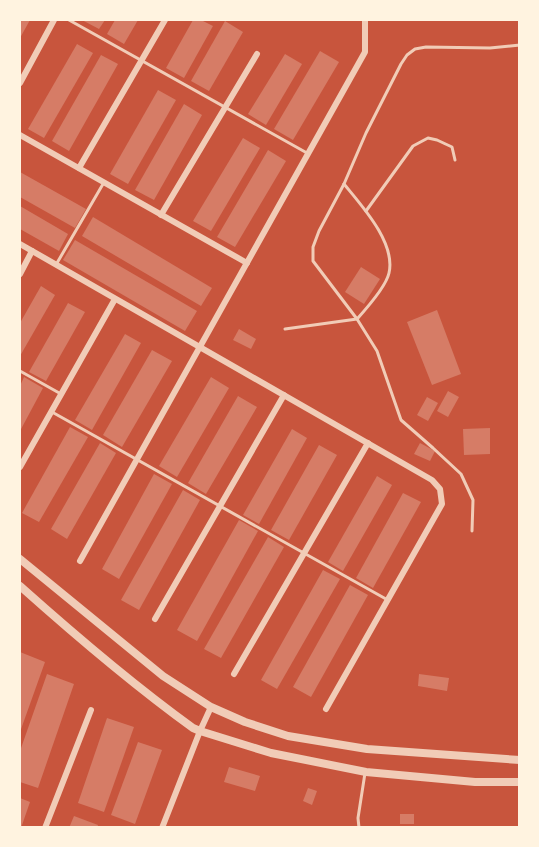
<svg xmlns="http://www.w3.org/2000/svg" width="539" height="847" font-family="Helvetica,sans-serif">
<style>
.building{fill:#d67c66}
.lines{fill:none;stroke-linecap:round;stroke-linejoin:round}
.service{stroke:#f1ccb7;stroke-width:3}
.minor{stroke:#f1ccb7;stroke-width:6}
.tertiary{stroke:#f1ccb7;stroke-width:8}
</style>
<rect width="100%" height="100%" fill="#c8553d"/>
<g class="building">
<polygon points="20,20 30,20 20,38"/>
<polygon points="82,20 105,20 99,29"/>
<polygon points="115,20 138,20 124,44 107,34"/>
<polygon points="193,20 201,20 213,26 184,78 166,68"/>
<polygon points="225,21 243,32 209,91 191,81"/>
<polygon points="77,44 93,53 44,138 28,129"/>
<polygon points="320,51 339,62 293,140 274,129"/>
<polygon points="285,54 302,64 266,125 248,114"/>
<polygon points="101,55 118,64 69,151 52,141"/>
<polygon points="158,90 176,100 128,184 110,174"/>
<polygon points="184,104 202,115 154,200 135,190"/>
<polygon points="243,138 260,148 211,231 193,221"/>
<polygon points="268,150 286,161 235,247 217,237"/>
<polygon points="20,172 86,209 75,228 20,197"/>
<polygon points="20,206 68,234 59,251 20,229"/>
<polygon points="93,217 212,288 201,306 82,236"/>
<polygon points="75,240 197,311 185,331 63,260"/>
<polygon points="361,267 380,279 364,304 345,292"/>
<polygon points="41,286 55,295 20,356 20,323"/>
<polygon points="68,303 85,312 46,381 29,372"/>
<polygon points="437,310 461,374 432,385 407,322"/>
<polygon points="239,329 256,339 251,349 233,340"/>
<polygon points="125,334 141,343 92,430 75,420"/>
<polygon points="152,350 172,361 122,447 103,435"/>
<polygon points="24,377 43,388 20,431 20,386"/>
<polygon points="211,377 229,388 177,477 159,466"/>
<polygon points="448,391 459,397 448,417 437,411"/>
<polygon points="238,396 257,407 206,494 188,483"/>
<polygon points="427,397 438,403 428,421 417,415"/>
<polygon points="70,427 88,437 39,522 22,513"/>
<polygon points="490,428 490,454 464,455 463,429"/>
<polygon points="292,429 307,438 259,524 243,515"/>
<polygon points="100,443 116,453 67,539 51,529"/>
<polygon points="420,443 435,451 430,461 414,454"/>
<polygon points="319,445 337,455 289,540 271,530"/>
<polygon points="154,474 172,484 119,579 102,569"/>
<polygon points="377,476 392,485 343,571 328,562"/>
<polygon points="183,490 200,500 139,610 121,600"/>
<polygon points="403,493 421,502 373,588 356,578"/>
<polygon points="239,520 258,531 197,641 177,630"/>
<polygon points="268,537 284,547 221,658 204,649"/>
<polygon points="323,570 340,579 277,689 261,680"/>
<polygon points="350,585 368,595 311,697 293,687"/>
<polygon points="20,652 45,662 20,732"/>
<polygon points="47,674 74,684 38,788 20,782 20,751"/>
<polygon points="419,674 449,678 447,691 418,686"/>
<polygon points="107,718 134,727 104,812 78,803"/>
<polygon points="138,742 162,750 135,824 111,815"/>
<polygon points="229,767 260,776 255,791 224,782"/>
<polygon points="308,788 317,791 312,805 303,801"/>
<polygon points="20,798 30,802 21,828 20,828"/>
<rect x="400" y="814" width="14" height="10"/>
<polygon points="74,816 98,825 97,828 69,828"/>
</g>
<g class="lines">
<g class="service">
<polyline points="69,20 307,153"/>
<polyline points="366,211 413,146 428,138 437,140 452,147 455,160"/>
<polyline points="57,263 103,184"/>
<path d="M 285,329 L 357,319 C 366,309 386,287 389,273 C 396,243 362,206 344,184"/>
<polyline points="20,371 61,394"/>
<polyline points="52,412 386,599"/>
<polyline points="472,531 473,500 461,474 433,448 401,420 377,351 357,319 313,261 313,247 319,231 344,184 366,133 401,64 407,55 415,49 426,47 490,48 520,45"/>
<polyline points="359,828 358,818 365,773"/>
</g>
<g class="minor">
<polyline points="20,83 54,20"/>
<polyline points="20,135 247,263"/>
<polyline points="79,168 165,20"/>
<polyline points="161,215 257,54"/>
<polyline points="20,244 432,480 440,489 442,504 326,709"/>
<polyline points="20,274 32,251"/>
<polyline points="20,467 115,299"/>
<polyline points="80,561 365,52 365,20"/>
<polyline points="155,619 284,395"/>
<polyline points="234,674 368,443"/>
<polyline points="45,828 91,710"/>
<polyline points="162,828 200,731 211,707"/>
</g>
<g class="tertiary">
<polyline points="20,559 163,676 211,707 245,722 288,736 367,749 520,760"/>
<path d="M 20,586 C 76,636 132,684 193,728 L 200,731 L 271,753 L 366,772 L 475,782 L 520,782"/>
</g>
</g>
<rect width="539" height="847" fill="none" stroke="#fff3e0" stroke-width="42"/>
</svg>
